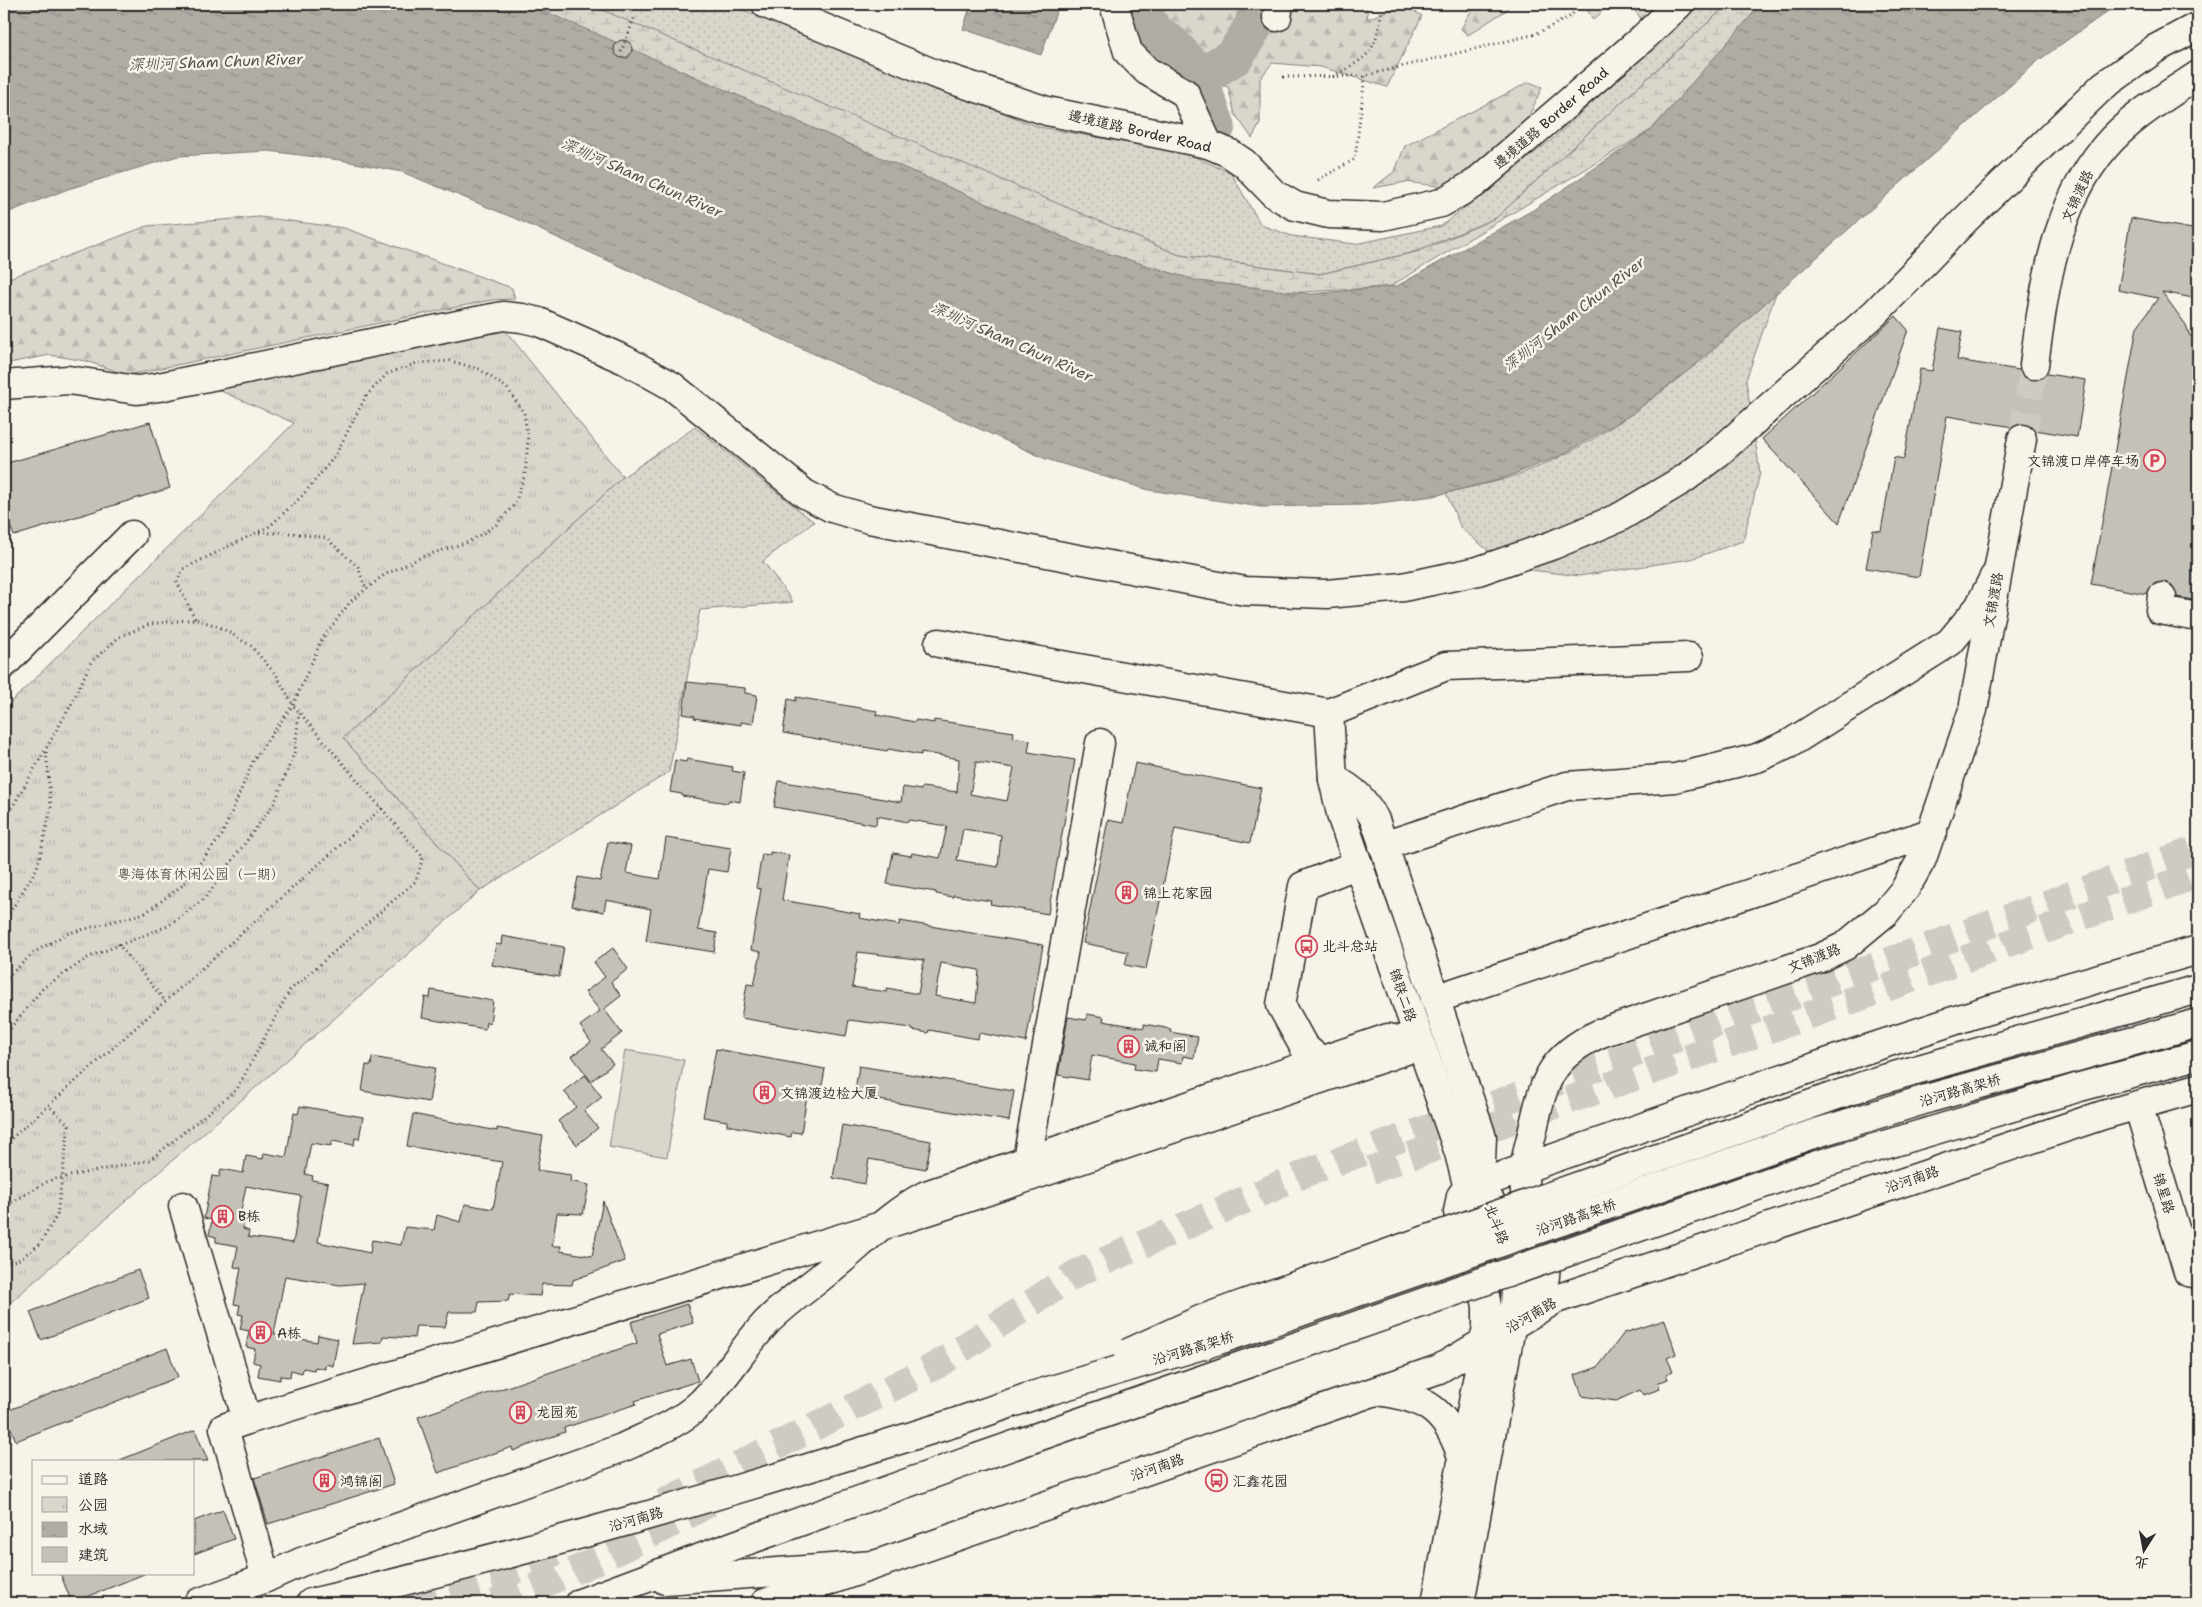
<svg xmlns="http://www.w3.org/2000/svg" width="2202" height="1607" font-family="'Shantell Sans','LXGW WenKai TC',sans-serif">
<style>
.grass{fill:url(#grass-dots);stroke:#82807c}
.forest{fill:url(#forest-firs);stroke:#82807c}
.wetland{fill:url(#wetland-marsh);stroke:#82807c}
.park{fill:url(#park-tufts);stroke:#82807c}
.pitch{fill:#dad6cc;stroke:#82807c}
.water{fill:url(#water-ripples);stroke:#7a7874}
.lines{fill:none;stroke-linecap:round;stroke-linejoin:round}
.river{stroke:#afaca4;stroke-width:39}
.building{fill:#c4c1b9;stroke:#2b2b2b;fill-rule:evenodd}
.major-tunnel{stroke:#cecbc2;stroke-width:28;stroke-dasharray:28 14;stroke-linecap:butt}
.highway-tunnel{stroke:#cecbc2;stroke-width:28;stroke-dasharray:28 14;stroke-linecap:butt}
.minor-casing{stroke:#2b2b2b;stroke-width:31}
.major-casing{stroke:#2b2b2b;stroke-width:31}
.highway-casing{stroke:#2b2b2b;stroke-width:31}
.path{stroke:#2b2b2b;stroke-width:3;stroke-dasharray:1 4;stroke-linecap:butt}
.minor{stroke:#f7f3e8;stroke-width:28}
.major{stroke:#f7f3e8;stroke-width:28}
.highway{stroke:#f7f3e8;stroke-width:28}
.highway-bridge-casing{stroke:#2b2b2b;stroke-width:31;stroke-linecap:butt}
.highway-bridge{stroke:#f7f3e8;stroke-width:28}
.labels{text-anchor:middle;stroke-width:5;stroke-linejoin:round;paint-order:stroke}
.street-label{font-size:14px;fill:#2b2b2b;stroke:#f7f3e8}
.poi-label{font-size:14px;fill:#2b2b2b;stroke:#f7f3e8;text-anchor:start}
.park-label{font-size:14px;fill:#575653;stroke:#f7f3e8}
.water-label{font-size:15px;font-style:italic;fill:#53524f;stroke:#f7f3e8}
</style>
<defs>
<pattern id="grass-dots" width="8" height="8" patternUnits="userSpaceOnUse" patternTransform="scale(1.25)"><rect width="8" height="8" fill="#dad6cc"/><path d="M2 2h.1M6 6h.1" fill="none" stroke="#bbb8af" stroke-width="1.8" stroke-linecap="round"/></pattern>
<pattern id="forest-firs" width="22" height="20" patternUnits="userSpaceOnUse" patternTransform="scale(1.25)"><rect width="22" height="20" fill="#dad6cc"/><path d="M5 1l3.5 6h-7zM16 11l3.5 6h-7z" fill="#bbb8af"/></pattern>
<pattern id="wetland-marsh" width="20" height="14" patternUnits="userSpaceOnUse" patternTransform="scale(1.25)"><rect width="20" height="14" fill="#dad6cc"/><path d="M1 5h8M5 5V1M11 12h8M15 12V8" fill="none" stroke="#bbb8af"/></pattern>
<pattern id="park-tufts" width="24" height="20" patternUnits="userSpaceOnUse" patternTransform="scale(1.25)"><rect width="24" height="20" fill="#dad6cc"/><path d="M3 7l-1-3M5 7V3M7 7l1-3M15 17l-1-3M17 17v-4M19 17l1-3" fill="none" stroke="#bbb8af"/></pattern>
<pattern id="water-ripples" width="26" height="14" patternUnits="userSpaceOnUse" patternTransform="scale(1.25)"><rect width="26" height="14" fill="#afaca4"/><path d="M2 4q2-2 4 0t4 0M15 11q2-2 4 0t4 0" fill="none" stroke="#8f8c86"/></pattern>
</defs>
<rect width="100%" height="100%" fill="#f7f3e8"/>
<filter id="ink" filterUnits="userSpaceOnUse"><feTurbulence type="fractalNoise" baseFrequency=".02" numOctaves="2"/><feDisplacementMap in="SourceGraphic" scale="10" xChannelSelector="R" yChannelSelector="G"/><feConvolveMatrix kernelMatrix="1 2 1 2 8 2 1 2 1" color-interpolation-filters="sRGB"/></filter>
<g filter="url(#ink)">
<g class="grass">
<polygon points="582,4 728,4 1039,127 1186,153 1231,173 1261,225 1292,236 1355,244 1441,226 1555,137 1697,4 1728,4 1496,218 1411,253 1320,274 1179,255"/>
<path d="M 1776,293 L 1746,380 L 1760,473 L 1743,541 L 1691,559 L 1579,576 L 1508,567 L 1461,528 L 1446,493 C 1464,488 1483,485 1502,480 C 1606,449 1697,364 1776,293 Z"/>
<polygon points="695,427 814,522 763,561 793,602 700,610 669,772 480,891 343,738 623,477"/>
</g>
<g class="forest">
<polygon points="1148,4 1366,4 1368,19 1403,4 1422,16 1387,87 1321,67 1272,63 1260,79 1260,124 1252,138 1235,114 1228,87 1184,75 1144,48"/>
<polygon points="1481,4 1506,4 1508,9 1468,35 1461,29 1469,14"/>
<polygon points="1584,4 1611,4 1593,20"/>
<polygon points="1630,4 1668,4 1645,24"/>
<polygon points="1529,82 1542,87 1526,123 1453,188 1406,182 1373,188 1395,171 1405,146"/>
<polygon points="259,217 344,228 512,288 515,299 491,300 128,375 86,361 50,355 4,364 4,280 147,226"/>
</g>
<polygon class="wetland" points="489,4 588,4 1179,255 1320,274 1420,251 1496,218 1728,4 1774,4 1651,130 1389,287 1234,296 1102,259"/>
<polygon class="park" points="501,325 623,477 343,738 480,891 4,1308 4,709 294,423 207,385"/>
<polygon class="pitch" points="625,1050 684,1060 667,1157 609,1147"/>
<g class="water">
<polygon points="4,4 528,4 1084,246 1198,281 1312,294 1397,286 1533,210 1651,130 1761,4 2118,4 2039,60 1698,363 1632,414 1560,456 1502,479 1434,496 1363,505 1261,507 1149,490 1046,459 514,218 402,172 340,160 268,151 178,156 68,189 4,214"/>
<polygon points="971,4 1059,4 1041,55 963,29"/>
</g>
<g class="lines">
<g class="river">
<polyline points="1138,4 1153,31 1171,44 1195,70 1216,126"/>
<polyline points="1199,83 1217,67 1235,56 1254,25 1258,4"/>
</g>
</g>
<g class="building">
<circle cx="623" cy="49" r="9"/>
<polygon points="2131,218 2198,230 2198,299 2162,292 2186,325 2190,336 2198,338 2198,601 2177,597 2172,585 2165,582 2156,583 2150,588 2147,594 2091,584 2137,327 2158,298 2118,290"/>
<polygon points="1896,316 1908,330 1839,523 1762,439"/>
<polygon points="1940,328 1962,332 1957,360 2019,370 2024,377 2031,380 2040,379 2047,374 2086,380 2077,437 2035,430 2024,424 2013,427 1947,416 1919,577 1866,568 1873,530 1881,531 1894,457 1904,459 1920,369 1932,371"/>
<polygon points="150,422 170,488 14,536 11,528 4,530 4,464"/>
<polygon points="687,682 745,688 745,693 757,695 753,724 741,722 741,725 694,718 695,716 683,714"/>
<path d="M 796,697 L 877,711 L 876,715 L 915,722 L 916,720 L 934,723 L 934,720 L 1014,732 L 1013,737 L 1030,740 L 1028,752 L 1075,760 L 1048,914 L 990,904 L 991,901 L 953,895 L 953,897 L 936,894 L 936,892 L 887,884 L 893,853 L 911,856 L 912,853 L 940,858 L 947,826 L 909,820 L 908,822 L 877,816 L 876,825 L 774,807 L 779,781 L 901,802 L 903,787 L 921,790 L 922,787 L 957,792 L 959,759 L 921,752 L 921,755 L 888,749 L 887,751 L 783,733 L 788,699 L 796,701 ZM 976,762 L 1014,768 L 1007,801 L 970,794 ZM 963,829 L 1001,835 L 998,867 L 957,860 Z"/>
<polygon points="687,759 733,767 732,771 744,773 740,802 729,800 728,803 682,796 682,794 670,792 675,760 686,762"/>
<polygon points="1135,763 1261,788 1250,843 1175,828 1146,969 1125,965 1128,952 1083,943 1108,820 1123,823"/>
<polygon points="666,838 731,848 727,872 708,869 698,930 717,933 714,952 646,941 651,909 606,900 604,912 572,906 578,877 600,881 608,842 631,846 626,873 660,879"/>
<path d="M 770,852 L 789,855 L 782,900 L 860,914 L 859,918 L 899,925 L 900,921 L 1043,945 L 1026,1042 L 979,1033 L 978,1039 L 929,1030 L 928,1033 L 912,1030 L 912,1028 L 849,1020 L 846,1036 L 741,1018 L 747,984 L 754,985 L 761,952 L 751,950 L 761,889 L 756,888 L 762,854 L 770,855 ZM 858,952 L 924,960 L 918,994 L 887,988 L 887,992 L 852,987 ZM 941,963 L 979,970 L 976,1003 L 935,996 Z"/>
<polygon points="502,936 564,947 559,977 492,965 496,944 501,945"/>
<polygon points="613,948 628,969 611,982 621,996 604,1009 622,1033 601,1049 613,1064 591,1081 572,1056 591,1042 580,1026 600,1011 585,992 605,977 594,962"/>
<polygon points="431,990 493,1001 490,1023 486,1022 485,1029 422,1018 425,997 430,998"/>
<polygon points="1087,1014 1104,1017 1103,1021 1144,1028 1144,1024 1171,1029 1170,1032 1198,1037 1194,1058 1183,1056 1182,1063 1158,1059 1156,1072 1134,1069 1135,1063 1092,1055 1088,1080 1058,1075 1068,1017 1086,1020"/>
<polygon points="716,1049 825,1069 821,1091 808,1089 801,1133 792,1132 791,1137 727,1125 727,1121 703,1117"/>
<polygon points="372,1057 435,1068 429,1102 362,1091 366,1065 371,1066"/>
<polygon points="859,1066 1014,1091 1009,1121 854,1096"/>
<polygon points="585,1075 602,1097 584,1111 598,1128 577,1145 558,1121 576,1107 564,1091"/>
<path d="M 300,1106 L 363,1117 L 359,1139 L 355,1138 L 354,1145 L 332,1141 L 331,1146 L 311,1143 L 305,1174 L 313,1176 L 312,1180 L 328,1183 L 318,1242 L 370,1253 L 372,1240 L 401,1245 L 405,1227 L 434,1230 L 437,1215 L 461,1222 L 465,1204 L 493,1209 L 502,1162 L 407,1146 L 413,1114 L 497,1131 L 497,1128 L 543,1136 L 537,1170 L 571,1175 L 570,1181 L 589,1185 L 583,1214 L 557,1213 L 552,1246 L 561,1246 L 560,1251 L 592,1256 L 603,1201 L 625,1261 L 573,1280 L 572,1285 L 542,1284 L 540,1296 L 510,1294 L 508,1301 L 479,1302 L 477,1312 L 449,1312 L 445,1327 L 416,1326 L 414,1338 L 383,1336 L 382,1342 L 352,1344 L 364,1283 L 340,1285 L 285,1276 L 274,1334 L 317,1342 L 318,1335 L 338,1339 L 333,1366 L 325,1364 L 325,1369 L 315,1367 L 314,1370 L 303,1368 L 302,1373 L 291,1370 L 290,1377 L 280,1376 L 280,1380 L 258,1376 L 260,1364 L 253,1362 L 255,1349 L 246,1347 L 249,1331 L 240,1329 L 243,1315 L 238,1314 L 240,1305 L 234,1304 L 241,1268 L 234,1267 L 238,1246 L 216,1242 L 216,1237 L 209,1235 L 212,1220 L 204,1218 L 212,1176 L 219,1177 L 221,1169 L 243,1173 L 246,1156 L 263,1159 L 264,1153 L 286,1157 L 294,1113 L 298,1114 ZM 246,1186 L 301,1196 L 293,1243 L 248,1237 L 249,1231 L 243,1229 L 244,1222 L 239,1221 Z"/>
<polygon points="842,1125 931,1141 926,1169 869,1159 865,1184 833,1178"/>
<polygon points="138,1270 149,1298 41,1340 30,1312"/>
<polygon points="687,1304 693,1323 657,1334 667,1366 691,1359 698,1381 635,1401 636,1404 564,1428 565,1432 513,1451 512,1447 438,1473 418,1417 637,1343 631,1322"/>
<polygon points="1665,1320 1676,1354 1667,1358 1673,1371 1666,1374 1668,1379 1658,1383 1660,1389 1643,1395 1640,1390 1616,1401 1582,1396 1575,1375 1598,1367 1624,1333"/>
<polygon points="167,1348 178,1377 16,1441 4,1412"/>
<polygon points="195,1430 208,1461 121,1461 120,1460"/>
<polygon points="379,1438 394,1484 268,1524 254,1478"/>
<polygon points="223,1510 234,1539 194,1554 194,1521"/>
<polygon points="60,1573 143,1573 144,1574 72,1603"/>
</g>
<g class="lines">
<polyline class="major-tunnel" points="2022,439 2034,365"/>
<g class="highway-tunnel">
<polyline points="1371,1170 1889,987 2198,874"/>
<polyline points="663,1503 937,1365 1077,1273 1311,1171 2198,849"/>
<polyline points="410,1603 501,1576 567,1547"/>
<path d="M 495,1603 C 569,1575 640,1542 709,1503"/>
</g>
<defs>
<g id="minor">
<polyline points="766,4 935,74 1047,111 1208,144 1229,153 1244,163 1274,194 1295,206 1328,214 1383,216 1441,203 1474,184 1643,38 1679,4"/>
<polyline points="1114,4 1128,52 1147,71 1185,93 1208,144"/>
<polyline points="1277,17 1279,4"/>
<polyline points="4,385 68,380 137,390 159,387 477,321 503,316 522,318 539,322 625,360 672,386 805,494 832,508 869,519 1245,591 1327,594 1403,587 1478,571 1553,545 1620,517 1684,479 1718,453 1875,313 1964,221 2103,86 2155,49 2198,26"/>
<polyline points="2162,597 2160,610 2198,617"/>
<polyline points="939,643 1329,713 1446,666 1689,657"/>
<polyline points="4,664 132,535"/>
<polyline points="1329,713 1333,779 1342,818 1459,1153 1468,1188"/>
<path d="M 1333,779 C 1354,789 1364,800 1375,820 L 1482,1137 L 1481,1161 L 1468,1188"/>
<polyline points="1383,846 1567,786 1675,778 1757,758 1789,744 1950,642 1979,607 1994,577"/>
<polyline points="1435,999 1933,832"/>
<path d="M 1421,1045 L 1388,1038 L 926,1195 C 888,1215 860,1246 827,1272 C 807,1289 784,1304 766,1323 C 743,1348 725,1379 701,1403 C 679,1424 649,1435 622,1448 L 301,1562 L 266,1578 L 224,1428 L 247,1420 L 881,1226 L 934,1209 L 1421,1045"/>
<polyline points="1332,1070 1304,1047 1281,1005 1303,886 1358,864"/>
<polyline points="2138,1105 2188,1272 2198,1274"/>
<polyline points="1027,1177 1027,1160 1100,743"/>
<polyline points="183,1206 247,1420"/>
</g>
<g id="major">
<path d="M 2034,365 C 2044,290 2054,207 2105,147 C 2130,117 2167,96 2198,75"/>
<polyline points="1468,1188 1855,1053 1981,1012 2198,950"/>
<path d="M 1520,1312 C 1570,1280 1532,1233 1525,1191 C 1522,1172 1527,1152 1532,1134 C 1543,1083 1549,1056 1601,1033 L 1820,958 L 1845,946 L 1886,912 L 1905,889 L 1922,859 L 1973,710 L 2022,439"/>
<path d="M 1378,1391 C 1427,1397 1448,1412 1463,1460"/>
<polyline points="198,1603 266,1578"/>
<polyline points="765,1603 1439,1369 1556,1299 2103,1115 2198,1088"/>
<polyline points="1436,1603 1487,1326 1487,1307 1483,1284 1458,1212 1461,1196 1468,1188"/>
<polyline points="1460,1603 1515,1306 1516,1287 1514,1269 1491,1202 1477,1189 1468,1188"/>
</g>
<g id="highway">
<polyline points="2095,1019 2198,989"/>
<polyline points="665,1580 873,1565"/>
<path d="M 311,1603 C 529,1553 743,1489 957,1422"/>
<polyline points="580,1603 735,1545 977,1458"/>
</g>
</defs>
<use href="#minor" class="minor-casing"/>
<use href="#major" class="major-casing"/>
<use href="#highway" class="highway-casing"/>
<g class="path">
<polyline points="621,52 635,16"/>
<polyline points="1283,77 1363,76 1536,34 1571,16 1580,4"/>
<path d="M 1333,77 C 1373,53 1374,55 1382,9"/>
<polyline points="1318,180 1355,159 1365,76"/>
<polyline points="259,533 291,533 326,538 358,567 366,590"/>
<polyline points="4,815 13,806 71,705 91,662 119,637 150,624 195,619 220,627 251,646 277,676 293,705 423,857 416,881 290,990 237,1089 150,1160 50,1180 4,1207"/>
<polyline points="4,922 37,868 51,808 46,750"/>
<polyline points="118,944 165,1001"/>
<polyline points="4,981 33,953 66,934 145,913 183,885 222,835 254,759 293,705 322,639 351,601 384,575 424,556 468,542 495,526 515,504 525,474 528,441 524,413 507,388 479,369 450,361 417,363 387,374 366,396 335,456 303,495 270,526 183,569 177,582 195,619"/>
<polyline points="4,1036 43,988 89,957 168,926 205,898 275,802 295,751 299,713"/>
<polyline points="4,1145 382,808"/>
<polyline points="4,1263 18,1260 40,1244 57,1215 69,1125 48,1105"/>
</g>
<use href="#minor" class="minor"/>
<use href="#major" class="major"/>
<use href="#highway" class="highway"/>
<defs>
<g id="highway-bridge">
<polyline points="1128,1353 1200,1320 1241,1305 1877,1081 2095,1019"/>
<polyline points="957,1422 1035,1395 1219,1340 1810,1135 1930,1098 2198,1023"/>
<polyline points="977,1458 1817,1165 2080,1087 2198,1055"/>
</g>
</defs>
<use href="#highway-bridge" class="highway-bridge-casing"/>
<use href="#highway-bridge" class="highway-bridge"/>
</g>
</g>
<defs>
<symbol id="parking-ring" viewBox="-11 -11 22 22"><circle r="9.5" fill="#f7f3e8" stroke="#d1495b" stroke-width="1.5"/><path d="M-3.5-5.5H1a3.5 3.5 0 0 1 0 7H-1V5.5H-3.5ZM-1-3.4V-.6H.8a1.4 1.4 0 0 0 0-2.8Z" fill="#d1495b"/></symbol>
<symbol id="building-ring" viewBox="-11 -11 22 22"><circle r="9.5" fill="#f7f3e8" stroke="#d1495b" stroke-width="1.5"/><path d="M-4-6H4V6H1V3H-1V6H-4ZM-2.5-4.3h1.7v1.8h-1.7ZM.8-4.3h1.7v1.8H.8ZM-2.5-1h1.7V.8h-1.7ZM.8-1h1.7V.8H.8Z" fill="#d1495b"/></symbol>
<symbol id="bus-ring" viewBox="-11 -11 22 22"><circle r="9.5" fill="#f7f3e8" stroke="#d1495b" stroke-width="1.5"/><path d="M-5-6H5V4H4V6H2V4H-2V6H-4V4H-5ZM-3.5-4V0h7V-4ZM-3.5 1.2v1.5H-2V1.2ZM2 1.2v1.5H3.5V1.2Z" fill="#d1495b"/></symbol>
</defs>
<g fill-rule="evenodd">
<use href="#parking-ring" x="2142" y="448" width="25" height="25"/>
<use href="#building-ring" x="1114" y="880" width="25" height="25"/>
<use href="#bus-ring" x="1294" y="934" width="25" height="25"/>
<use href="#building-ring" x="1116" y="1034" width="25" height="25"/>
<use href="#building-ring" x="752" y="1080" width="25" height="25"/>
<use href="#building-ring" x="210" y="1204" width="25" height="25"/>
<use href="#building-ring" x="248" y="1320" width="25" height="25"/>
<use href="#building-ring" x="508" y="1400" width="25" height="25"/>
<use href="#building-ring" x="312" y="1468" width="25" height="25"/>
<use href="#bus-ring" x="1204" y="1468" width="25" height="25"/>
</g>
<g class="labels">
<g class="street-label">
<text transform="translate(1551 118) rotate(-41)" y="5">邊境道路 Border Road</text>
<text transform="translate(1140 131) rotate(13)" y="5">邊境道路 Border Road</text>
<text transform="translate(2077 196) rotate(-65)" y="5">文锦渡路</text>
<text transform="translate(1993 600) rotate(-80)" y="5">文锦渡路</text>
<text transform="translate(1814 958) rotate(-22)" y="5">文锦渡路</text>
<text transform="translate(1403 995) rotate(71)" y="5">锦联二路</text>
<text transform="translate(1960 1090) rotate(-16)" y="5">沿河路高架桥</text>
<text transform="translate(1912 1179) rotate(-19)" y="5">沿河南路</text>
<text transform="translate(2164 1193) rotate(73)" y="5">锦星路</text>
<text transform="translate(1576 1217) rotate(-19)" y="5">沿河路高架桥</text>
<text transform="translate(1497 1224) rotate(69)" y="5">北斗路</text>
<text transform="translate(1531 1315) rotate(-30)" y="5">沿河南路</text>
<text transform="translate(1193 1348) rotate(-17)" y="5">沿河路高架桥</text>
<text transform="translate(1157 1467) rotate(-19)" y="5">沿河南路</text>
<text transform="translate(636 1519) rotate(-16)" y="5">沿河南路</text>
</g>
<g class="poi-label">
<text x="2139" y="466" text-anchor="end">文锦渡口岸停车场</text>
<text x="1143" y="898">锦上花家园</text>
<text x="1322" y="951">北斗总站</text>
<text x="1144" y="1051">诚和阁</text>
<text x="780" y="1098">文锦渡边检大厦</text>
<text x="238" y="1221">B栋</text>
<text x="277" y="1338">A栋</text>
<text x="536" y="1417">龙园苑</text>
<text x="340" y="1486">鸿锦阁</text>
<text x="1232" y="1486">汇鑫花园</text>
</g>
<g class="park-label">
<text x="201" y="879">粤海体育休闲公园（一期）</text>
</g>
<g class="water-label">
<text transform="translate(216 62) rotate(-2)" y="5">深圳河 Sham Chun River</text>
<text transform="translate(642 178) rotate(24)" y="5">深圳河 Sham Chun River</text>
<text transform="translate(1574 314) rotate(-38)" y="5">深圳河 Sham Chun River</text>
<text transform="translate(1012 342) rotate(24)" y="5">深圳河 Sham Chun River</text>
</g>
</g>
<rect width="2202" height="1607" fill="none" stroke="#f7f3e8" stroke-width="20"/>
<rect x="10" y="10" width="2182" height="1587" fill="none" stroke="#2b2b2b" stroke-width="2" filter="url(#ink)"/>
<rect x="32" y="1460" width="162" height="115" fill="#f7f3e8" stroke="#a5a39c"/>
<rect x="42" y="1476" width="25" height="8" fill="#f7f3e8" stroke="#a5a39c"/>
<text x="78" y="1484" font-size="15" fill="#2b2b2b">道路</text>
<rect x="42" y="1497" width="25" height="15" fill="url(#park-tufts)" stroke="#a5a39c"/>
<text x="78" y="1510" font-size="15" fill="#2b2b2b">公园</text>
<rect x="42" y="1522" width="25" height="15" fill="url(#water-ripples)" stroke="#a5a39c"/>
<text x="78" y="1534" font-size="15" fill="#2b2b2b">水域</text>
<rect x="42" y="1547" width="25" height="15" fill="#c4c1b9" stroke="#a5a39c"/>
<text x="78" y="1560" font-size="15" fill="#2b2b2b">建筑</text>
<g transform="translate(2144 1550) rotate(191)" stroke="#f7f3e8" stroke-width="4" paint-order="stroke">
<path d="M0-4L9 19L0 12L-9 19Z" fill="#2b2b2b"/>
<text y="-8" font-size="14" font-weight="bold" text-anchor="middle" fill="#2b2b2b">北</text>
</g>
</svg>
